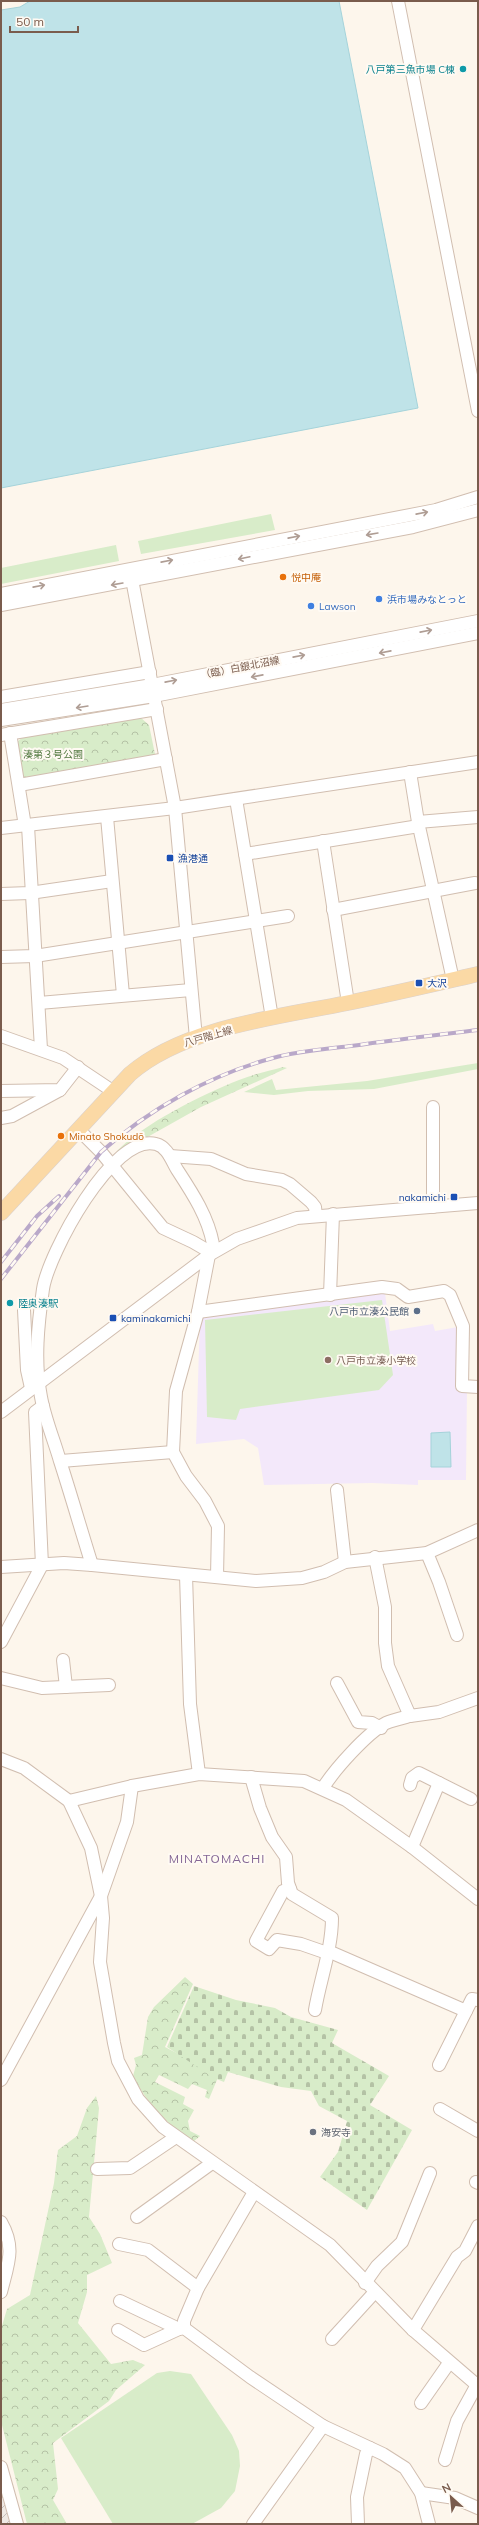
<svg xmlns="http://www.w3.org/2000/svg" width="479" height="2525" font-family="Mulish,'Noto Sans JP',sans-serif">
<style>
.industrial{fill:url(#industrial-furrows)}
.education{fill:#f3e8fa}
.green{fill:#d8ecc9}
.forest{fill:url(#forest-crowns)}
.cemetery{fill:url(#cemetery-stones)}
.water{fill:#bfe3e8;stroke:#a5d3da}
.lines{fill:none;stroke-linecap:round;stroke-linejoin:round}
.minor-casing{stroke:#d1beb0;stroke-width:14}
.major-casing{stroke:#dad1cd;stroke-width:16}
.minor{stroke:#fff;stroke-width:12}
.major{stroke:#fbd9a5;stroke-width:15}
.rail-casing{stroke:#b9a8c9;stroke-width:4}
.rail{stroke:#fffaf3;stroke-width:2.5;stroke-dasharray:8;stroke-linecap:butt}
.oneway{stroke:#af9d94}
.culture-dot{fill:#0f9aa8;stroke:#fffaf3;stroke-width:1.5}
.food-dot{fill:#e8710a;stroke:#fffaf3;stroke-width:1.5}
.shop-dot{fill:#3f7fe0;stroke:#fffaf3;stroke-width:1.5}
.transit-dot{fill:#1a4fb4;stroke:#fffaf3;stroke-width:1.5}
.service-dot{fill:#5c6f8a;stroke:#fffaf3;stroke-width:1.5}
.education-dot{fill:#8d6e63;stroke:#fffaf3;stroke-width:1.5}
.worship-dot{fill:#6b7280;stroke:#fffaf3;stroke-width:1.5}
.labels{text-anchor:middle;stroke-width:4;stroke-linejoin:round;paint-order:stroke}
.culture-label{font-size:10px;fill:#0d838f;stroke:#fffaf3;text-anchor:end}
.food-label{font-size:10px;fill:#c56008;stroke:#fffaf3;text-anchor:start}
.shop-label{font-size:10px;fill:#366cbe;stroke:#fffaf3;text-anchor:start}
.street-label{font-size:10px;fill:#7a5c4d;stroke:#fffaf3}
.park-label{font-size:10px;fill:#537a41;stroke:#fffaf3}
.transit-label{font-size:10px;fill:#164399;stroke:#fffaf3;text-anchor:start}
.service-label{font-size:10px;fill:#4e5e75;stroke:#fffaf3;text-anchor:end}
.education-label{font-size:10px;fill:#785e54;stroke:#fffaf3;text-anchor:start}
.worship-label{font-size:10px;fill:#5b616d;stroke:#fffaf3;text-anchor:start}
.quarter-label{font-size:12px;letter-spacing:1px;fill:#846695;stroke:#fffaf3}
</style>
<defs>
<pattern id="industrial-furrows" width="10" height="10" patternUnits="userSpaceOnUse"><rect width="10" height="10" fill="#efe9e4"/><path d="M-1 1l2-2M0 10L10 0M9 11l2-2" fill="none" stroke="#c7c0bb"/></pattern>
<pattern id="forest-crowns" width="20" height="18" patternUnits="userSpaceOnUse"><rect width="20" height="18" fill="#d8ecc9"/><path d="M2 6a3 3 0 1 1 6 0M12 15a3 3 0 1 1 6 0" fill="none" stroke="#b4c2a5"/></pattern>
<pattern id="cemetery-stones" width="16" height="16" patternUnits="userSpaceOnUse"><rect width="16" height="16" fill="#d8ecc9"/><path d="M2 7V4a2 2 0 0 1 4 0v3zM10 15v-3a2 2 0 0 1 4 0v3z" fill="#b4c2a5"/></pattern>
</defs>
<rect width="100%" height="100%" fill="#fdf6ec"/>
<polygon class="industrial" points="1,2488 11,2524 1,2524"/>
<polygon class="education" points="385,1293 390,1331 433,1324 435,1331 458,1327 467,1389 466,1480 418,1480 418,1485 372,1483 264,1485 258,1448 244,1439 196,1444 200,1317"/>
<g class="green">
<polygon points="271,514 275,530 141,554 138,541"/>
<polygon points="116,545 119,561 1,584 1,568"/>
<polygon points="478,1063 478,1069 374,1089 308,1091 274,1095 244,1092 272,1079 276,1090 367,1081"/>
<polygon points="382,1300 393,1375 379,1390 240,1409 236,1420 207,1417 205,1320"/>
<polygon points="170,2371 191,2374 232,2435 239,2451 240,2466 235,2491 221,2508 192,2524 113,2524 61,2438 157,2373"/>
</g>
<g class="forest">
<polygon points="140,717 149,725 156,759 24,782 17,742 24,736"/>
<path d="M 283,1067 L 287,1068 L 201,1107 L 119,1153 L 117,1151 C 143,1124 203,1094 239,1080 C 253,1074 269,1071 283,1067 Z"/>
<path d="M 185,1977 L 193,1984 L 165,2047 L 219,2075 L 209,2099 L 205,2097 L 207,2090 L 192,2084 L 188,2089 L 159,2075 L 155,2082 L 185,2097 L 183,2104 L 194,2110 L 188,2121 L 190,2131 L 200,2136 L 193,2142 C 167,2124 148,2105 133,2076 L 136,2065 L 134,2058 L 142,2055 L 148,2017 L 154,2007 Z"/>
<polygon points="96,2096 99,2108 89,2217 100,2234 112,2263 87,2275 87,2292 78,2323 111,2364 133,2360 145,2365 116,2390 109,2401 53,2443 58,2489 53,2500 67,2524 27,2524 1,2421 1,2329 7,2309 30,2295 54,2183 58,2150 77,2136 87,2108"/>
</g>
<polygon class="cemetery" points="194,1986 236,2000 275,2008 291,2017 338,2030 332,2043 389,2076 370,2105 412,2130 367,2210 320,2177 338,2152 347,2121 319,2106 311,2091 281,2087 228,2072 224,2082 214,2078 167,2047"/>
<g class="water">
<polygon points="30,1 339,1 418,408 1,488 1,10 20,7"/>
<polygon points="450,1432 451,1467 431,1467 431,1433"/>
</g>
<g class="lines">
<defs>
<g id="minor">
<polyline points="398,1 478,411"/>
<polyline points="131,574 175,808 196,1038"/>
<polyline points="1,594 436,510 478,497"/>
<polyline points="1,605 413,527 478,510"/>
<polyline points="1,697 150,672"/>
<polyline points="1,710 152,685 478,621"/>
<polyline points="1,720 154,696 478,633"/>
<polyline points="10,733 25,826"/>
<polyline points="1,735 157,709"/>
<polyline points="410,772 418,822 453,980"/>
<polyline points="19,785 166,759"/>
<polyline points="236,799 272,1018"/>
<polyline points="107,817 123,995"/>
<polyline points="418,822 478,817"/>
<polyline points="28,826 41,1049"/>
<polyline points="1,828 175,808 478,762"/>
<polyline points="323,841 348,1003"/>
<polyline points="245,854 419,826"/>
<polyline points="1,894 30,893 112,881"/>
<polyline points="333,910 475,883"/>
<polyline points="1,957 35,956 288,916"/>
<polyline points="39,1003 191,990"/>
<polyline points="1,1036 63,1058 114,1092"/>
<polyline points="1,1091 60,1090 78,1067"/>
<polyline points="433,1107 433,1207"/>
<polyline points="1,1118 12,1116 60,1090"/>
<polyline points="79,1130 101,1152 163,1228 193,1242 205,1249 209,1255 198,1312 176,1391 173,1452 186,1476 205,1501 218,1526 217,1577"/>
<polyline points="170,1156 211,1159 246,1174 282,1180 290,1184 311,1202 315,1207 316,1216"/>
<polyline points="330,1295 333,1214"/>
<polyline points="24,1310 27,1370 31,1388"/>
<polyline points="198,1312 382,1287 397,1289 408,1297 444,1291 450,1295 463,1326 462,1386 478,1387"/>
<polyline points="1,1412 209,1255 237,1239 297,1218 478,1203"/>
<polyline points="61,1461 173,1452"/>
<polyline points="337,1490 345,1562"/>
<polyline points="427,1553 439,1582 457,1635"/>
<polyline points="375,1557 385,1607 385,1643 388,1666 410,1716 439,1712 478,1698"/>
<path d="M 92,1565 C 81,1530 71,1495 60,1461 C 54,1440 45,1419 41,1397 C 34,1362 38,1324 43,1289 C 48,1255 113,1132 156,1144 C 168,1147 172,1162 178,1171 C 193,1194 208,1217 213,1244"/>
<polyline points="1,1567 64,1563 92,1565 256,1581 302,1578 324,1572 345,1562 427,1553 478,1530"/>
<polyline points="186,1575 190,1704 199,1774"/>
<polyline points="1,1642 42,1565 35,1412 43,1406"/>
<polyline points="63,1660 66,1687"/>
<polyline points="1,1678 42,1688 109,1685"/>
<polyline points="337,1683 358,1722 372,1723 381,1728"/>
<polyline points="1,1759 24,1768 69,1801 91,1848 101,1896 103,1918 100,1962 114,2043 118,2061 138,2099 163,2127 330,2245 413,2330 478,2386"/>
<path d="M 251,1777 L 260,1808 L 272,1837 L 286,1857 L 288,1883 L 292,1894 L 332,1918 C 332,1949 320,1980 315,2010"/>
<polyline points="410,1785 412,1778 419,1773 471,1799"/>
<path d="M 323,1788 C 334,1770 367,1733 386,1723 C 393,1720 402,1718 410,1716"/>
<polyline points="69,1801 132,1786 199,1774 304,1781 346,1800 412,1847 478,1899"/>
<polyline points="412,1847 439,1783"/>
<polyline points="290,1889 283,1891 256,1941 269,1949 277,1940 301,1944 327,1953"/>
<polyline points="328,1951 466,2011"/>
<polyline points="439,2065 472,1999 478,2000"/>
<polyline points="1,2080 101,1896 127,1822 132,1786"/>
<polyline points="440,2109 478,2131"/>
<polyline points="97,2169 130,2168 176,2137"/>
<polyline points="476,2182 478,2183"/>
<polyline points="254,2192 198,2288 184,2321 184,2328 250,2377 323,2426 383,2454 405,2468 421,2493 429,2524"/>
<polyline points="137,2217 212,2163"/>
<path d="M 1,2222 C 16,2248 8,2264 1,2292"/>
<polyline points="119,2244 148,2250 198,2288"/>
<polyline points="365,2283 377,2266 402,2242 430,2173"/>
<polyline points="120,2301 179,2329 184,2328"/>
<polyline points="118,2330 144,2345 179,2329"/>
<polyline points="413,2330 457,2257 465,2251 478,2226"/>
<polyline points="332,2339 374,2293"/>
<polyline points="421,2403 449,2363"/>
<polyline points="445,2460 457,2421 478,2383"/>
<polyline points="1,2467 17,2524"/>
<polyline points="421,2493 455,2498 478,2508"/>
<polyline points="253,2524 323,2426"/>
<polyline points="358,2524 357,2497 366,2454 370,2448"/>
</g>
<path id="major" d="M 1,1213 L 130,1074 C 184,1027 279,1017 347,1003 C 391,994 434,984 478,974"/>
</defs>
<use href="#minor" class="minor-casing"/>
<use href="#major" class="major-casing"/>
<use href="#minor" class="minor"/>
<use href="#major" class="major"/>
<defs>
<g id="rail">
<polyline points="1,1262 37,1216 59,1196"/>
<path d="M 1,1279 L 101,1152 C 149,1109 210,1075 273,1058 C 298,1051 325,1049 351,1046 C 393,1040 436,1035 478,1030"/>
</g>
</defs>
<use href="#rail" class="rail-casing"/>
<use href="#rail" class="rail"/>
</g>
<defs><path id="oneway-shaft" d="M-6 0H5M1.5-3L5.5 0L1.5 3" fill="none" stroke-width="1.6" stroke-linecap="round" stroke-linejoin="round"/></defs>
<g class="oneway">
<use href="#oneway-shaft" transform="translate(422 513) rotate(-11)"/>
<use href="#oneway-shaft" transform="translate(372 534) rotate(170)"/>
<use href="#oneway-shaft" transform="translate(294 537) rotate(-11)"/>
<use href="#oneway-shaft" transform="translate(244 558) rotate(168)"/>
<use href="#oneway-shaft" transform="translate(167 561) rotate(-11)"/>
<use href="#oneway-shaft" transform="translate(117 584) rotate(170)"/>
<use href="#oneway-shaft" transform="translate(39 586) rotate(-11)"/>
<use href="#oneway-shaft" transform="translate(426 631) rotate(-11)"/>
<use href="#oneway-shaft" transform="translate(385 652) rotate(169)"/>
<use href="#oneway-shaft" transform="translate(299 656) rotate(-11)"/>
<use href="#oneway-shaft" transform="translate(257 676) rotate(169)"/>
<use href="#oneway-shaft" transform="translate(171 681) rotate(-11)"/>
<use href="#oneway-shaft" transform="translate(82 707) rotate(171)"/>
</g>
<g class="culture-dot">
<circle cx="463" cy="69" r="4"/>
<circle cx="10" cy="1303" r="4"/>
</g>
<g class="food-dot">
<circle cx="283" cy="577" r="4"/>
<circle cx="61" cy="1136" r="4"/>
</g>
<g class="shop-dot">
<circle cx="379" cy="599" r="4"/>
<circle cx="311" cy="606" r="4"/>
</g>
<g class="transit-dot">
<rect x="166" y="854" width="8" height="8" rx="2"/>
<rect x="415" y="979" width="8" height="8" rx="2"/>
<rect x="450" y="1193" width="8" height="8" rx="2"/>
<rect x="109" y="1314" width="8" height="8" rx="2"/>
</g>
<circle class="service-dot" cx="417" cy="1311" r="4"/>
<circle class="education-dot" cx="328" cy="1360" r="4"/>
<circle class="worship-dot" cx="313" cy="2132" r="4"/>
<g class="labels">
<g class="culture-label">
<text x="455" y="73">八戸第三魚市場 C棟</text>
<text x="18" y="1307" text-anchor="start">陸奥湊駅</text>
</g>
<g class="food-label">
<text x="291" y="581">悦中庵</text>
<text x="69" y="1140">Minato Shokudō</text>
</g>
<g class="shop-label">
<text x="387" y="603">浜市場みなとっと</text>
<text x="319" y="610">Lawson</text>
</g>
<g class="street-label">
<text transform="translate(240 667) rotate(-11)" y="4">（臨）白銀北沼線</text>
<text transform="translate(208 1036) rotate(-16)" y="4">八戸階上線</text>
</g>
<g class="park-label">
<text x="53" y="758">湊第３号公園</text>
</g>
<g class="transit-label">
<text x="178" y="862">漁港通</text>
<text x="427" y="987">大沢</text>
<text x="446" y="1201" text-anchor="end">nakamichi</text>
<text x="121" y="1322">kaminakamichi</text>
</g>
<g class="service-label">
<text x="409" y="1315">八戸市立湊公民館</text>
</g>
<g class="education-label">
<text x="336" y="1364">八戸市立湊小学校</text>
</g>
<g class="worship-label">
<text x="321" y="2136">海安寺</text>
</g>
<g class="quarter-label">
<text x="217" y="1863">MINATOMACHI</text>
</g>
</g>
<rect width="479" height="2525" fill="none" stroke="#7a5c4d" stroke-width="4"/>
<g transform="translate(451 2497) rotate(333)" stroke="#fffaf3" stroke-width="3" paint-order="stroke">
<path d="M0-3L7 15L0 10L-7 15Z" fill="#7a5c4d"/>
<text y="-6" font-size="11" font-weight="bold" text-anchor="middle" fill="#7a5c4d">N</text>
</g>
<path d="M10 26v6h68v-6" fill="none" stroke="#7a5c4d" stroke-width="2"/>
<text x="16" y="26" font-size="12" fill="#7a5c4d" stroke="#fffaf3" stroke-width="3" paint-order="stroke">50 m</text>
</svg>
